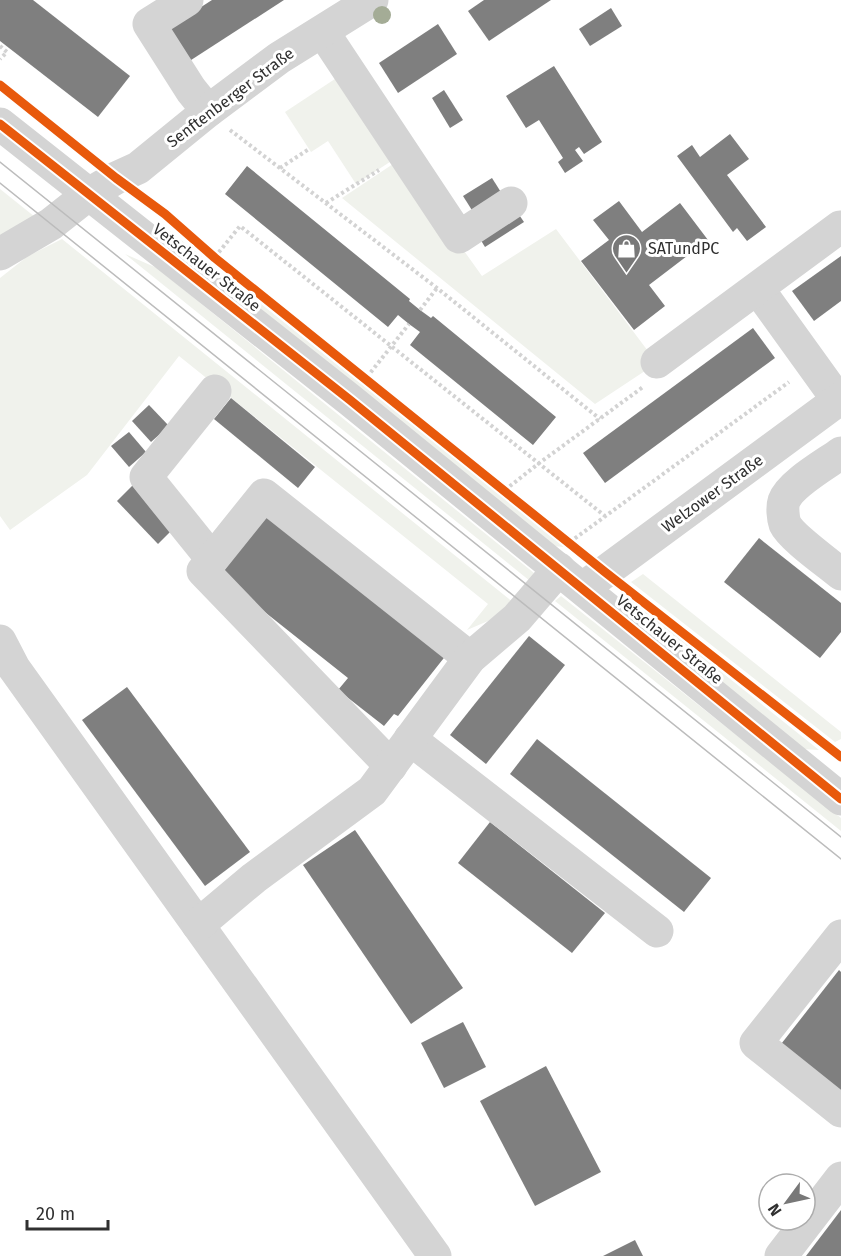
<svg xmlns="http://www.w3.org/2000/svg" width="841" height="1256" font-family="'Fira Sans',sans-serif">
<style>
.green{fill:#f0f2ec}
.building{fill:#7f7f7f}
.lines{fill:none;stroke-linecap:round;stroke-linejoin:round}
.path{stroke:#d3d3d3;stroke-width:4;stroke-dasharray:3 3;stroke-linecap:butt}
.minor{stroke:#d4d4d4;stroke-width:33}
.tram{stroke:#bcbcbc;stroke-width:1.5}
.cycleway-casing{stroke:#fff;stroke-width:13}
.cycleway{stroke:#e8590c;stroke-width:9}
.tree{fill:#a4ac96}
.labels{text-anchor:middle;stroke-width:6;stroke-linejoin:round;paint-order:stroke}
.street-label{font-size:16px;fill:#303030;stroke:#fff}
.poi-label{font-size:16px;fill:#303030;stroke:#fff;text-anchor:start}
</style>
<rect width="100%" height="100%" fill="#fff"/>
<g class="green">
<polygon points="341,75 396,158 356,184 328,141 311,152 285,112"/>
<polygon points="399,160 482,276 556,229 657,363 595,404 342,198"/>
<polygon points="0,189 35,217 8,233 0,235"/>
<polygon points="156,220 565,547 551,546 161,230"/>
<polygon points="62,239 514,603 488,621 467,630 488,604 179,356 87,475 10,530 0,516 0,278 28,256"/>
<polygon points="125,254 157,268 534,573 530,581"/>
<polygon points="643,574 841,732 841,739 835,742 631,582"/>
<polygon points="620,591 819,750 801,749 629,609 621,597"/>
<polygon points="561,596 841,818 841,831 555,601"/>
</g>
<g class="building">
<polygon points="0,0 33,0 130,76 98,117 0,41"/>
<polygon points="212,0 284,0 188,62 167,29"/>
<polygon points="484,0 551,0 489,41 468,11"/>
<polygon points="611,8 622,26 590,46 579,29"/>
<polygon points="438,24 457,54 398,93 379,63"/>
<polygon points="554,66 602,142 584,154 579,147 575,150 583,161 565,173 558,162 563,158 539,120 526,128 506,96"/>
<polygon points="444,90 463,120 450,128 432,98"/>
<polygon points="730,134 749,159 727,175 766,227 747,241 737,228 733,232 677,156 692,145 700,157"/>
<polygon points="247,166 410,299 409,301 420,310 431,318 433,316 556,417 533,445 410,345 420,332 409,324 398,315 388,327 225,194"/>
<polygon points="492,178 504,197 475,215 463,196"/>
<polygon points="619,201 642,232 680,203 708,240 649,285 665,306 634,330 581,261 609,240 593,220"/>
<polygon points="515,209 524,222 485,247 477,234"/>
<polygon points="841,256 841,301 814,321 792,291"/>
<polygon points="753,328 775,358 605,483 583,453"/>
<polygon points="231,398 315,467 298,488 214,419"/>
<polygon points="149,405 169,426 151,442 132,421"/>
<polygon points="129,432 146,452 129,467 111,446"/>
<polygon points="134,484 175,527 158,544 117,501"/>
<polygon points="267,513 447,654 398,716 394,714 384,726 338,690 348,678 218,575"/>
<polygon points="759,538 841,603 841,632 820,658 724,582"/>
<polygon points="529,636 565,665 486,764 450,735"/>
<polygon points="127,687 250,852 205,886 82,720"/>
<polygon points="537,739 711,878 684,912 510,774"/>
<polygon points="490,822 605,913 572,953 458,863"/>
<polygon points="355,830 463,988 411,1024 303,865"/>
<polygon points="839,970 841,972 841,1097 778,1048"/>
<polygon points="463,1022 486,1067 444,1088 421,1043"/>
<polygon points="546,1066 601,1172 535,1206 480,1101"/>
<polygon points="841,1210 841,1256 806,1256"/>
<polygon points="635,1240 643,1256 603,1256"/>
</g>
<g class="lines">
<g class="path">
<polyline points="0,46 7,52 0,59"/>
<polyline points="230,130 437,288 600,419"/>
<polyline points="280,168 309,149"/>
<polyline points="326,203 379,170"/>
<polyline points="215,257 240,226 605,516"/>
<polyline points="420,310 437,288"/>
<polyline points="367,377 409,324"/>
<polyline points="505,490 538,464 643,387"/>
<polyline points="570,542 789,382"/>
</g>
<g class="minor">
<polyline points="187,0 149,24 191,90 208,111"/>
<polyline points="323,32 459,237 511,203"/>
<polyline points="0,124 350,400 841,799"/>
<polyline points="0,254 51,224 89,194 116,178 138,168 208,111 279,58 372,0"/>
<polyline points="758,289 838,400"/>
<polyline points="657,362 840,227"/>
<path d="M 841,453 C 826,464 790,484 784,501 C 782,507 783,518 785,524 C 791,537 828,563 841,574"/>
<polyline points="212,559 146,477 215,391"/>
<polyline points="583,588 841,398"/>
<polyline points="0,641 14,668 435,1256"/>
<polyline points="410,739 657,931"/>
<polyline points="391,766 203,571 264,495 470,658"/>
<polyline points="198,925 254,878 372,791 470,658 517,618 559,569"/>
<polyline points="841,936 756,1043 841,1111"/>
<polyline points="781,1256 841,1178"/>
</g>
<g class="tram">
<polyline points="0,162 841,837"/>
<polyline points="0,183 841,859"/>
</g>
<defs>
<g id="cycleway">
<polyline points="0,85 116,178 165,214 215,258 605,572 841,757"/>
<polyline points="0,124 350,400 841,799"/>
</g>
</defs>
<use href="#cycleway" class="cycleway-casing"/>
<use href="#cycleway" class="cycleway"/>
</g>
<circle class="tree" cx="382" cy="15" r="9"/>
<defs>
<symbol id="shop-pin" viewBox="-11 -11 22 30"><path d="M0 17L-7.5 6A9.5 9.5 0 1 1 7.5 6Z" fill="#787878" stroke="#fff"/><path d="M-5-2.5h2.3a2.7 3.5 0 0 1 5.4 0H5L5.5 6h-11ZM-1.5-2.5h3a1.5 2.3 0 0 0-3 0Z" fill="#fff"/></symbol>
</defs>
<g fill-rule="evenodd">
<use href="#shop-pin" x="610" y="232" width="33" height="45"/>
</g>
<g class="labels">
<g class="street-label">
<text transform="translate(230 97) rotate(-37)" y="6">Senftenberger Straße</text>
<text transform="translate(207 267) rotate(38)" y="6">Vetschauer Straße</text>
<text transform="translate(712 493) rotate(-36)" y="6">Welzower Straße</text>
<text transform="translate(670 639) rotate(39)" y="6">Vetschauer Straße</text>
</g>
<g class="poi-label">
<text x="648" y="254">SATundPC</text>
</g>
</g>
<g transform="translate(787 1202) rotate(237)"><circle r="28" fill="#ffffff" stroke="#acacac" stroke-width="1.5"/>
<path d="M0-4.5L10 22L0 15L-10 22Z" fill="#787878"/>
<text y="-9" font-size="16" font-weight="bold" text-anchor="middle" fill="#303030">N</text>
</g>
<path d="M27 1220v9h81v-9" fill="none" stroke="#303030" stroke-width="3"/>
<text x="36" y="1220" font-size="18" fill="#303030" stroke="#ffffff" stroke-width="4.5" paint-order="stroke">20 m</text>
</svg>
